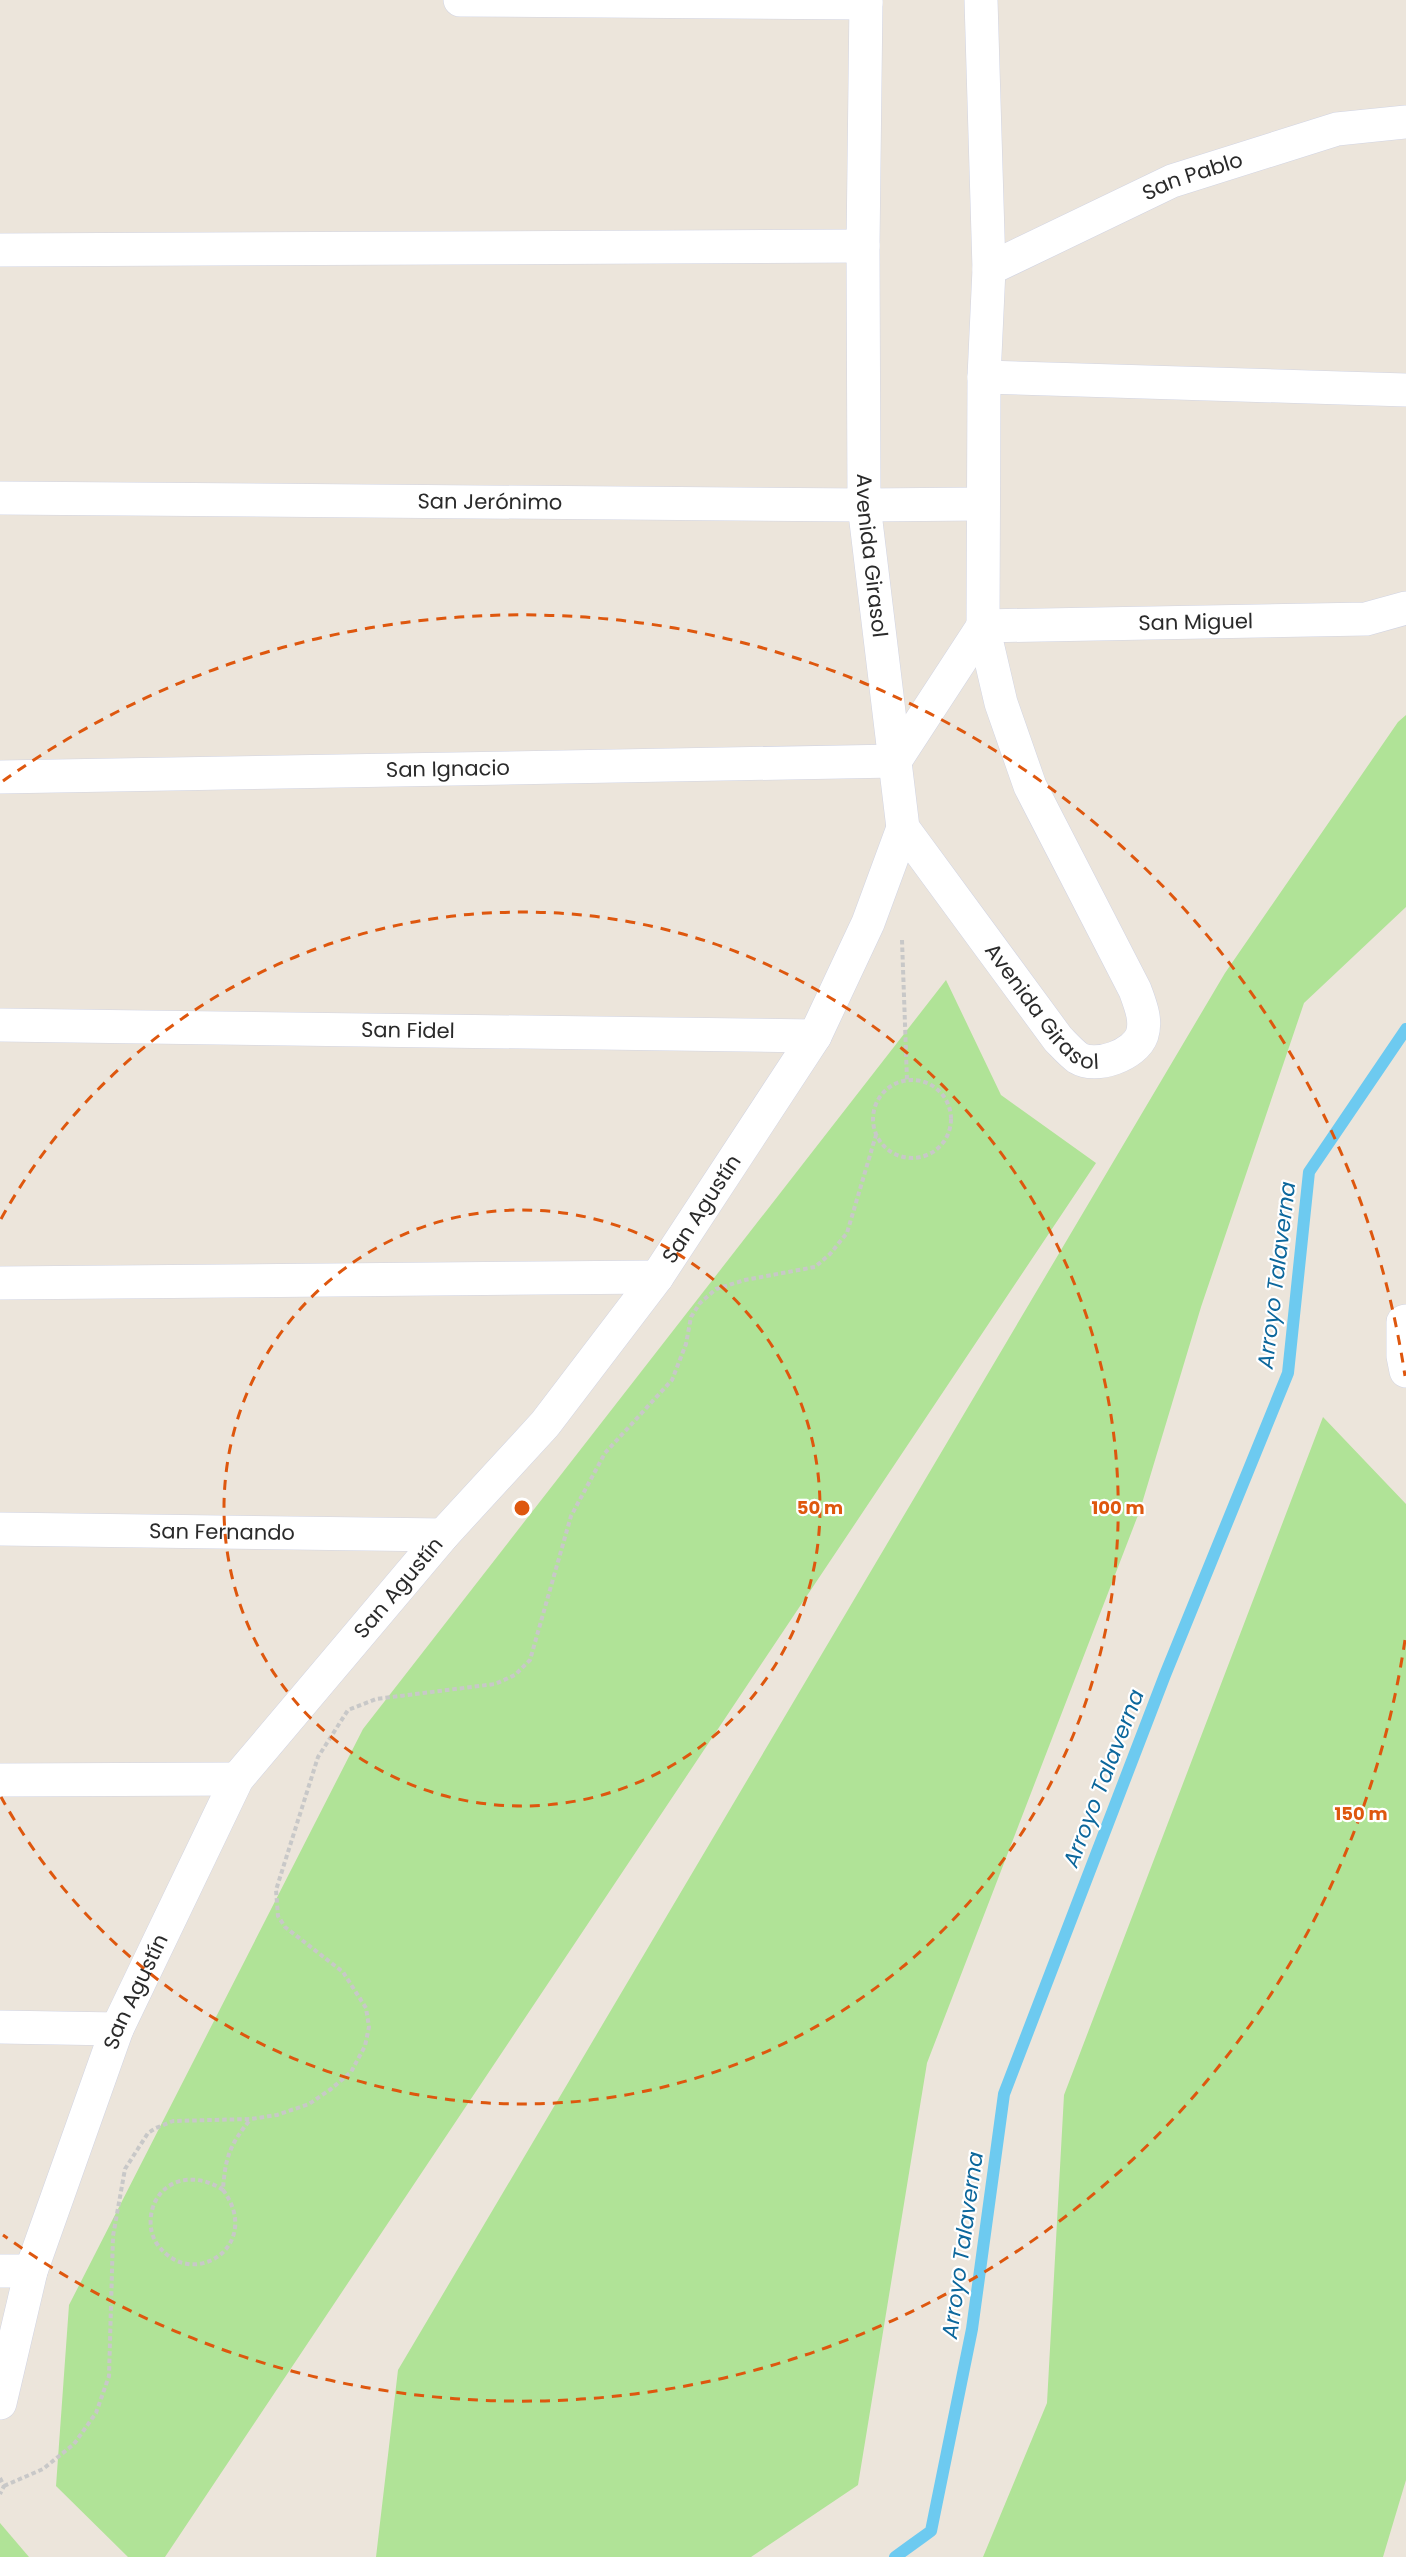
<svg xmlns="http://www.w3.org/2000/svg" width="1406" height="2557" font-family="Poppins,sans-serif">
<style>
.green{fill:#b0e397}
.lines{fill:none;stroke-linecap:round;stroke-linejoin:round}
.stream{stroke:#6dcaf0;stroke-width:12}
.minor-casing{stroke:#d1d4e3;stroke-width:34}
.path{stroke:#c8c8c8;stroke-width:4;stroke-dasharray:4.5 3;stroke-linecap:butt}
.minor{stroke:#fff;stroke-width:33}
.ring{fill:none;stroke:#de570e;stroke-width:3;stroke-dasharray:10 8}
.labels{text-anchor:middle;stroke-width:4.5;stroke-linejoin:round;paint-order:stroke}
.street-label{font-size:21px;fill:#2a2a2a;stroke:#fff}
.water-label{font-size:22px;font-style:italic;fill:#0c679c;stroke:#fff}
.centre{fill:#de570e;stroke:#fff;stroke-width:3}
.ring-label{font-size:18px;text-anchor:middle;font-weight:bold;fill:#de570e;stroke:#fff;stroke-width:4.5;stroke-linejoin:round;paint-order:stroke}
</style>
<rect width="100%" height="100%" fill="#ece5db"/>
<g class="green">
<polygon points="1406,715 1406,907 1304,1003 1201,1307 1140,1510 927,2063 858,2485 751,2557 376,2557 398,2370 1225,973 1398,722"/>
<polygon points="946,980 1001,1095 1096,1163 165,2557 128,2557 56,2486 69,2305 363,1729"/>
<polygon points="1323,1417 1406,1504 1406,2480 1383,2557 983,2557 1047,2403 1064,2095"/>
<polygon points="0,2523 29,2557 0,2557"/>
</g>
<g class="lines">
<polyline class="stream" points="895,2557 931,2531 972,2329 1004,2094 1165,1675 1288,1373 1309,1172 1406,1029"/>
<defs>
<g id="minor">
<polyline points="460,0 866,3"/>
<path id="s1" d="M 866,0 L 863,246 L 864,505 L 903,828 L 1058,1039 C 1064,1045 1071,1053 1078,1058 C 1096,1069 1135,1055 1142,1035 C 1147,1020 1140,1004 1135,990 L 1030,786 L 1001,703 L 983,626 L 984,377 L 989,269 L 981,0"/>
<polyline points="0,250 863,246"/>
<path id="s2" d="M 989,269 L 1172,181 L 1337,129 L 1406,122"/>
<polyline points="984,377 1406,390"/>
<path id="s3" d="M 0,498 L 864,505 L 982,504"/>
<path id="s4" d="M 0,777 L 895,761 L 983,626 L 1366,619 L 1406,608"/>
<path id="s5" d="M 0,1025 L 815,1036"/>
<polyline points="0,1283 657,1277"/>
<polyline points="1406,1321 1403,1322 1403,1356 1406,1371"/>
<path id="s6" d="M 0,1529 L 443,1535"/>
<polyline points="0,1780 237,1779"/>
<polyline points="0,2027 117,2029"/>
<polyline points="0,2271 31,2271"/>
<path id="s7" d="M 0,2403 L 31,2271 L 117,2029 L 237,1779 L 443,1535 L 545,1424 L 657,1277 L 815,1036 L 868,923 L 903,828"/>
</g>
</defs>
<use href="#minor" class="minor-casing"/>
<g class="path">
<polyline points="902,940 907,1080"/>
<circle cx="912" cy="1119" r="39"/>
<path d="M 223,2190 C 200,2174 167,2175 154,2204 C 149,2217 149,2232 157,2244 C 192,2293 264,2245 223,2190 C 225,2158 230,2144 250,2120"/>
<polyline points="0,2478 4,2486 0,2494"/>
<polyline points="4,2486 43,2469 74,2444 96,2413 109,2376 113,2236 125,2169 148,2133 156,2128 173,2121 251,2119 277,2115 309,2104 331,2089 351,2072 365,2046 369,2027 366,2008 343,1972 285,1927 278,1916 276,1890 318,1757 348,1710 376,1699 495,1684 515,1675 530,1660 571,1516 605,1453 672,1380 686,1344 691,1317 700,1303 716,1289 745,1280 815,1267 830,1254 847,1233 876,1135"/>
</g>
<use href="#minor" class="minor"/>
</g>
<g class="ring">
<circle cx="522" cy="1508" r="298"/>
<path d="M1 1219A596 596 0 1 1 1 1797"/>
<path d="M1405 1640A893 893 0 0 1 3 2235M3 781A893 893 0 0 1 1405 1376"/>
</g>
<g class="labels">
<g class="street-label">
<text dy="7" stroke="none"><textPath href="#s2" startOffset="224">San Pablo</textPath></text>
<text dy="7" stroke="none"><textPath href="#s3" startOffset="490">San Jerónimo</textPath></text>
<text dy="7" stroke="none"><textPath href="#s1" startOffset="556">Avenida Girasol</textPath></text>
<text dy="7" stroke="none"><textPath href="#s4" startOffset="1269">San Miguel</textPath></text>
<text dy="7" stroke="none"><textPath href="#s4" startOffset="448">San Ignacio</textPath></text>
<text dy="7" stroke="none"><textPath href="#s1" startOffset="1059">Avenida Girasol</textPath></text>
<text dy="7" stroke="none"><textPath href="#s5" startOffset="408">San Fidel</textPath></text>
<text dy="7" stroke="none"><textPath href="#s7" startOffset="1406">San Agustín</textPath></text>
<text dy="7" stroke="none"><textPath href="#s6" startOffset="222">San Fernando</textPath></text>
<text dy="7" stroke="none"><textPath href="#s7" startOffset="920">San Agustín</textPath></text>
<text dy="7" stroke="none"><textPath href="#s7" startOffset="434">San Agustín</textPath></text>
</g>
<g class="water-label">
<text transform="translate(1276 1275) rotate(-83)" y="8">Arroyo Talaverna</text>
<text transform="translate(1103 1778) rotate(-69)" y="8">Arroyo Talaverna</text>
<text transform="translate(962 2245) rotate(-82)" y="8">Arroyo Talaverna</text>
</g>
</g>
<circle cx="522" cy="1508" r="9" class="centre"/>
<g class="ring-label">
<text x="820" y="1514">50 m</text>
<text x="1118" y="1514">100 m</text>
<text x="1361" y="1820">150 m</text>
</g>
</svg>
